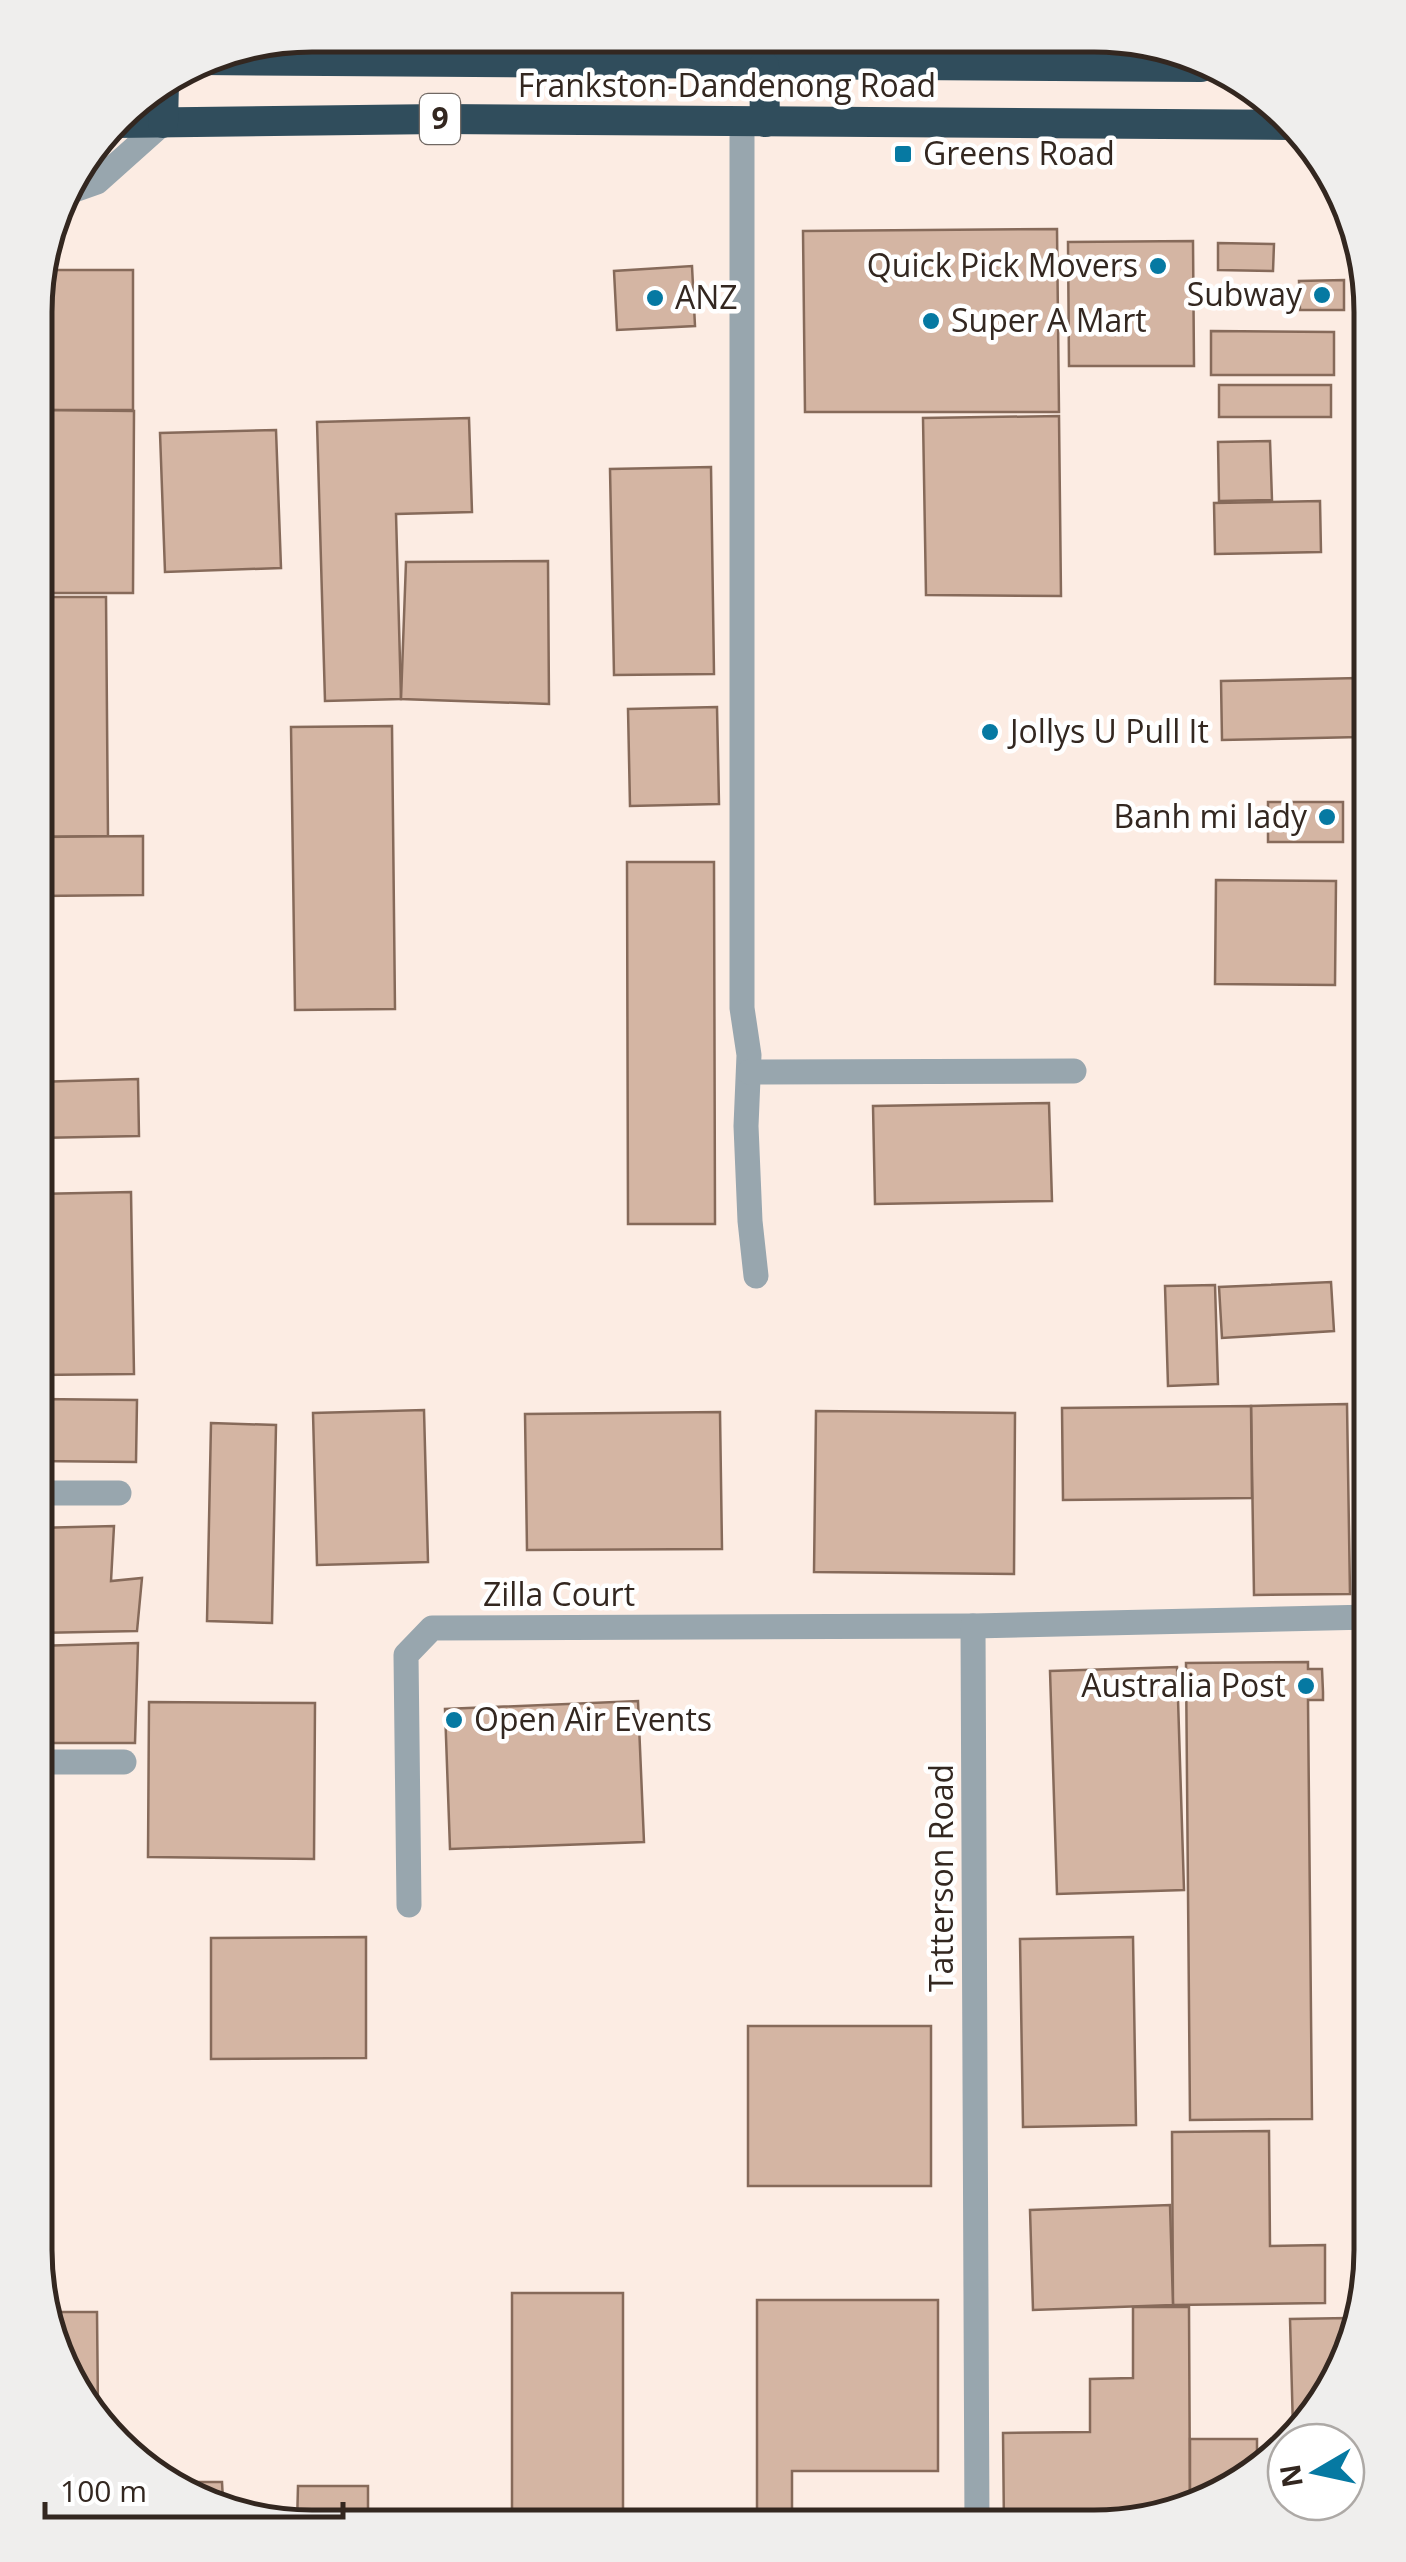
<svg xmlns="http://www.w3.org/2000/svg" width="1406" height="2562" font-family="'Open Sans',sans-serif">
<style>
.built{fill:#fcece3}
.building{fill:#d4b5a3;stroke:#866a5a;stroke-width:2.5}
.lines{fill:none;stroke-linecap:round;stroke-linejoin:round}
.path{stroke:#b6aea9;stroke-width:4;stroke-dasharray:10 5;stroke-linecap:butt}
.minor{stroke:#98a6ae;stroke-width:25}
.highway{stroke:#304d5c;stroke-width:30}
.poi-dot{fill:#0679a2;stroke:#fff;stroke-width:4}
.labels{text-anchor:middle;stroke-width:9;stroke-linejoin:round;paint-order:stroke}
.shield{fill:#fff;stroke:#706863;stroke-width:2.5}
.shield-label{font-size:30px;font-weight:bold;fill:#332720}
.street-label{font-size:32px;fill:#332720;stroke:#fff}
.poi-label{font-size:32px;fill:#332720;stroke:#fff;text-anchor:start}
.rim{fill:none;stroke:#332720;stroke-width:5}
</style>
<rect width="100%" height="100%" fill="#fbf5f1"/>
<polygon class="built" points="313,35 1147,40 1276,104 1351,216 1363,600 1371,1131 1370,2268 1314,2418 1183,2512 1093,2527 276,2525 130,2458 50,2339 35,2249 37,277 64,189 129,104 207,56"/>
<g class="building">
<polygon points="1057,229 1059,412 805,412 803,231"/>
<polygon points="1193,241 1194,366 1069,366 1068,242"/>
<polygon points="1218,243 1274,244 1273,271 1218,270"/>
<polygon points="692,266 695,326 617,330 614,271"/>
<polygon points="39,270 133,270 133,410 37,410"/>
<polygon points="1344,280 1344,310 1300,310 1299,281"/>
<polygon points="1211,331 1334,332 1334,375 1211,375"/>
<rect x="1219" y="385" width="112" height="32"/>
<polygon points="37,410 134,411 133,593 37,593"/>
<polygon points="1059,416 1061,596 926,595 923,418"/>
<polygon points="469,418 472,512 396,514 401,699 325,701 317,422"/>
<polygon points="276,430 281,568 165,572 160,433"/>
<polygon points="1270,441 1272,500 1219,501 1218,442"/>
<polygon points="711,467 714,674 614,675 610,469"/>
<polygon points="1320,501 1321,552 1215,554 1214,503"/>
<polygon points="548,561 549,704 401,699 406,562"/>
<polygon points="37,597 106,597 108,836 37,837"/>
<polygon points="1358,678 1359,737 1222,740 1221,681"/>
<polygon points="717,707 719,804 630,806 628,709"/>
<polygon points="392,726 395,1009 295,1010 291,727"/>
<rect x="1268" y="802" width="75" height="40"/>
<polygon points="143,836 143,895 37,896 37,837"/>
<polygon points="627,862 714,862 715,1224 628,1224"/>
<polygon points="1216,880 1336,881 1335,985 1215,984"/>
<polygon points="138,1079 139,1136 36,1138 36,1082"/>
<polygon points="1049,1103 1052,1201 875,1204 873,1106"/>
<polygon points="131,1192 134,1374 36,1375 36,1194"/>
<polygon points="1331,1282 1334,1331 1222,1338 1219,1287"/>
<polygon points="1215,1285 1218,1384 1168,1386 1165,1286"/>
<polygon points="36,1399 137,1400 136,1462 36,1461"/>
<polygon points="1347,1404 1350,1594 1254,1595 1251,1406"/>
<polygon points="1251,1406 1252,1498 1063,1500 1062,1408"/>
<polygon points="424,1410 428,1562 317,1565 313,1413"/>
<polygon points="816,1411 1015,1413 1014,1574 814,1572"/>
<polygon points="720,1412 722,1549 527,1550 525,1414"/>
<polygon points="211,1423 276,1425 272,1623 207,1621"/>
<polygon points="114,1526 111,1581 142,1578 137,1631 36,1633 36,1528"/>
<polygon points="138,1643 135,1743 36,1743 36,1646"/>
<polygon points="1308,1662 1308,1669 1322,1669 1323,1692 1323,1700 1308,1700 1312,2119 1190,2120 1186,1663"/>
<polygon points="1177,1667 1184,1890 1057,1894 1050,1671"/>
<polygon points="638,1701 644,1842 450,1849 445,1709"/>
<polygon points="149,1702 315,1703 314,1859 148,1857"/>
<polygon points="366,1937 366,2058 211,2059 211,1938"/>
<polygon points="1133,1937 1136,2125 1023,2127 1020,1939"/>
<rect x="748" y="2026" width="183" height="160"/>
<polygon points="1269,2131 1270,2246 1325,2245 1325,2303 1173,2305 1172,2132"/>
<polygon points="1170,2205 1173,2305 1033,2310 1030,2210"/>
<polygon points="512,2293 623,2293 623,2526 512,2525"/>
<polygon points="757,2300 938,2300 938,2471 792,2471 792,2523 757,2523"/>
<polygon points="1133,2307 1189,2307 1190,2507 1183,2512 1093,2527 1004,2527 1003,2433 1090,2432 1090,2379 1133,2378"/>
<polygon points="45,2312 97,2312 98,2410 50,2339"/>
<polygon points="1348,2318 1348,2327 1314,2418 1299,2429 1293,2429 1290,2319"/>
<polygon points="1190,2439 1257,2439 1257,2459 1190,2507"/>
<polygon points="183,2482 222,2482 223,2501"/>
<polygon points="298,2486 368,2486 368,2525 297,2525"/>
</g>
<g class="lines">
<polyline class="path" points="1348,211 1350,234"/>
<g class="minor">
<polyline points="742,122 742,1008 749,1055 746,1126 750,1221 756,1276"/>
<polyline points="63,194 97,182 163,123"/>
<polyline points="749,1072 1074,1071"/>
<polyline points="36,1493 119,1493"/>
<polyline points="36,1762 124,1762"/>
<polyline points="409,1905 406,1655 432,1628 973,1626"/>
<polyline points="977,2527 973,1626 1371,1617"/>
</g>
<g class="highway">
<polyline points="200,60 1201,67"/>
<polyline points="764,66 765,122"/>
<polyline points="115,123 441,119 1290,125"/>
<polyline points="163,123 164,83"/>
</g>
</g>
<g class="poi-dot">
<rect x="893" y="144" width="20" height="20" rx="5"/>
<circle cx="1158" cy="266" r="10"/>
<circle cx="1322" cy="295" r="10"/>
<circle cx="655" cy="298" r="10"/>
<circle cx="931" cy="321" r="10"/>
<circle cx="990" cy="732" r="10"/>
<circle cx="1327" cy="817" r="10"/>
<circle cx="1306" cy="1686" r="10"/>
<circle cx="454" cy="1720" r="10"/>
</g>
<g class="labels">
<rect class="shield" x="420" y="94" width="40" height="50" rx="8"/>
<g class="shield-label">
<text x="440" y="129">9</text>
</g>
<g class="street-label">
<text x="727" y="97">Frankston-Dandenong Road</text>
<text x="559" y="1606">Zilla Court</text>
<text transform="translate(942 1878) rotate(-90)" y="11">Tatterson Road</text>
</g>
<g class="poi-label">
<text x="923" y="165">Greens Road</text>
<text x="1138" y="277" text-anchor="end">Quick Pick Movers</text>
<text x="1302" y="306" text-anchor="end">Subway</text>
<text x="675" y="309">ANZ</text>
<text x="951" y="332">Super A Mart</text>
<text x="1010" y="743">Jollys U Pull It</text>
<text x="1307" y="828" text-anchor="end">Banh mi lady</text>
<text x="1286" y="1697" text-anchor="end">Australia Post</text>
<text x="474" y="1731">Open Air Events</text>
</g>
</g>
<path d="M0 0H1406V2562H0ZM312 52H1094A260 260 0 0 1 1354 312V2250A260 260 0 0 1 1094 2510H312A260 260 0 0 1 52 2250V312A260 260 0 0 1 312 52Z" fill="#efeeed" fill-rule="evenodd"/>
<path class="rim" d="M312 52H1094A260 260 0 0 1 1354 312V2250A260 260 0 0 1 1094 2510H312A260 260 0 0 1 52 2250V312A260 260 0 0 1 312 52Z"/>
<g transform="translate(1316 2472) rotate(261)"><circle r="48" fill="#ffffff" stroke="#ada9a6" stroke-width="2.5"/>
<path d="M0-8L18 38L0 25L-18 38Z" fill="#0679a2"/>
<text y="-15" font-size="28" font-weight="bold" text-anchor="middle" fill="#332720">N</text>
</g>
<path d="M45 2502v15h298v-15" fill="none" stroke="#332720" stroke-width="5"/>
<text x="60" y="2502" font-size="30" fill="#332720" stroke="#ffffff" stroke-width="8" paint-order="stroke">100 m</text>
</svg>
